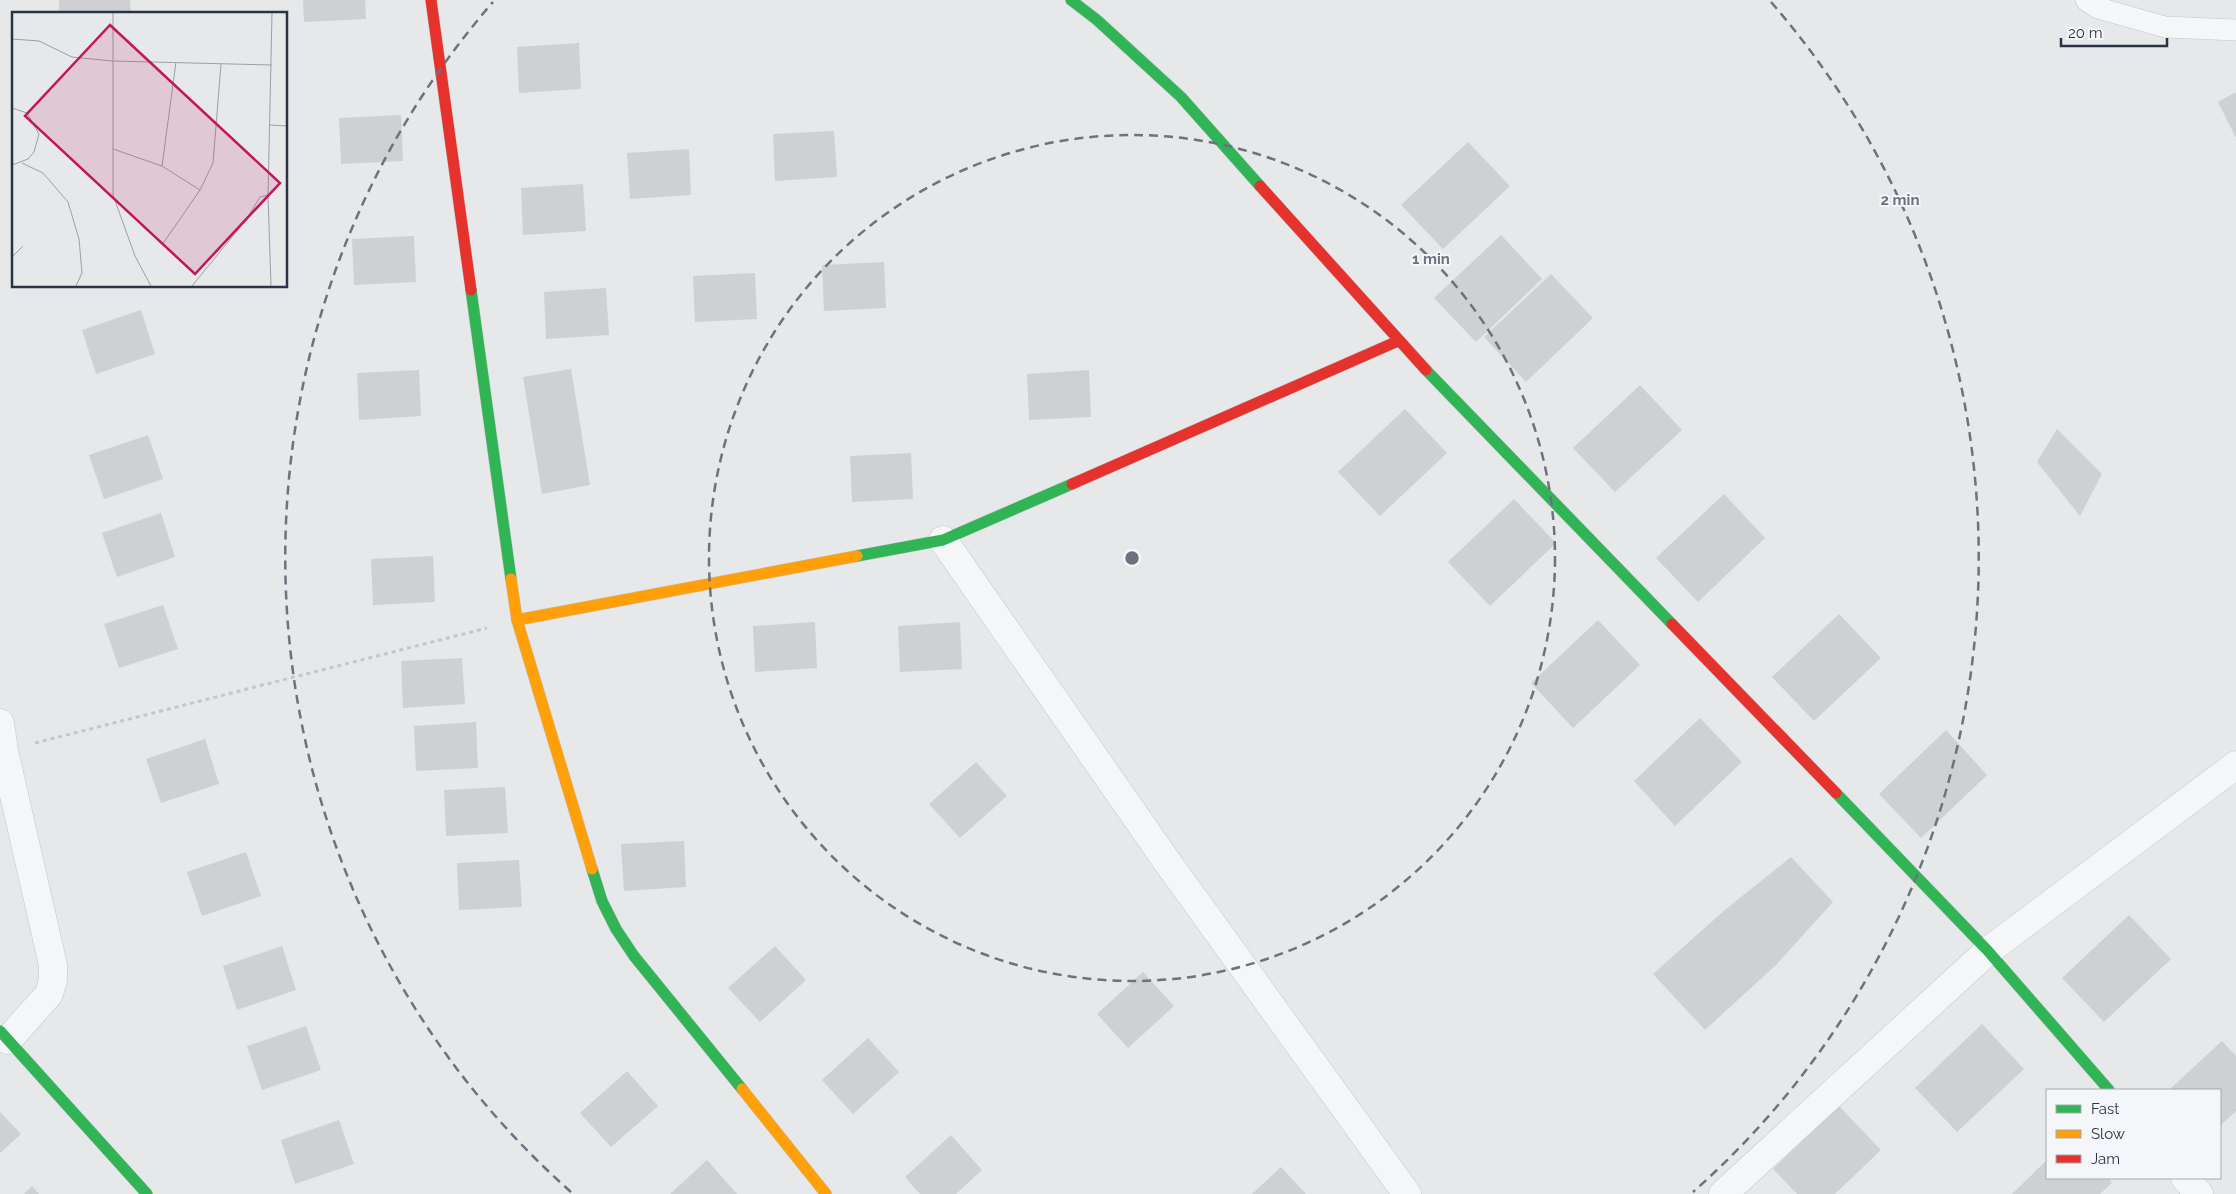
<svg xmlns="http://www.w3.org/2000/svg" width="2236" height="1194" font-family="Raleway,sans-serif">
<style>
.building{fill:#ced0d3}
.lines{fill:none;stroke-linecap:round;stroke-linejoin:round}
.lane-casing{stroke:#c4c6c8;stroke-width:22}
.street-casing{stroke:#c4c6c8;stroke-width:29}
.fast-casing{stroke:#c4c6c8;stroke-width:12}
.slow-casing{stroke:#c4c6c8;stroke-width:12}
.jam-casing{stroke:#c4c6c8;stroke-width:12}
.path{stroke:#c5c6ca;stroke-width:3;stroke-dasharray:4 4;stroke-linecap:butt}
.lane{stroke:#f5f6f7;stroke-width:21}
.street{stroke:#f5f6f7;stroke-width:28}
.fast{stroke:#30b455;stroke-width:11}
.slow{stroke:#ff9f0a;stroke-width:11}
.jam{stroke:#e5322d;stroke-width:11}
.ring{fill:none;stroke:#6c737f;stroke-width:2.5;stroke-dasharray:9 6}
.inset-road{fill:none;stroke:#9ba0a8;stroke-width:1}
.view{fill:#c2185b;fill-opacity:0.15;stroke:#c2185b;stroke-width:2.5}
.inset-edge{fill:none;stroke:#2b3445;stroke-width:2.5}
.centre{fill:#6c737f;stroke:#f4f6f9;stroke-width:2.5}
.ring-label{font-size:15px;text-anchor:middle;font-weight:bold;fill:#6c737f;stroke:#f4f6f9;stroke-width:4;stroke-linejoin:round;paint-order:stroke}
</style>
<rect width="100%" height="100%" fill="#e6e8ea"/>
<g class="building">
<polygon points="59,0 130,0 131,14 59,14"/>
<polygon points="303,0 365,0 366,19 304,22"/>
<polygon points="579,43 581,89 519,93 517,47"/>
<polygon points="2236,92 2236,138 2218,102"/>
<polygon points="401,115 403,161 341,164 339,118"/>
<polygon points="834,131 837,177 775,181 773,134"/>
<polygon points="1468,142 1510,186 1443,249 1401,205"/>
<polygon points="689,149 691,195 630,199 627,153"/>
<polygon points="583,184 586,231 523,235 521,188"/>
<polygon points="1501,235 1542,279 1476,342 1434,298"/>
<polygon points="414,236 416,282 354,285 352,239"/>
<polygon points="884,262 886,308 824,311 822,265"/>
<polygon points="755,273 757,319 695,322 693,276"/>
<polygon points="1551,274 1593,318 1526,382 1484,337"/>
<polygon points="606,288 609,335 546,339 544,292"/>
<polygon points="141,310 155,354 96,374 82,330"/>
<polygon points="571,369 590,485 542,494 523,377"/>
<polygon points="419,370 421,416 359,420 357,373"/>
<polygon points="1089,370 1091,417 1029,420 1027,374"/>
<polygon points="1640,385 1682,430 1615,492 1573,448"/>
<polygon points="1405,409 1447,453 1380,516 1338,472"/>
<polygon points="2057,429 2102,474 2080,516 2037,462"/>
<polygon points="148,435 163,479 104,499 89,455"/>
<polygon points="911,453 913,499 852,502 850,456"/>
<polygon points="1724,494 1765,538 1698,602 1656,558"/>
<polygon points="1514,499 1556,543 1490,606 1448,562"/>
<polygon points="161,513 175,557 117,577 102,533"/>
<polygon points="433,556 435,602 373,605 371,559"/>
<polygon points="163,605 178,649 119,668 104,624"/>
<polygon points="1839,614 1881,658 1814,721 1772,677"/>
<polygon points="1598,620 1640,665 1573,728 1531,683"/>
<polygon points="815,622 817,668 755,672 753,626"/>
<polygon points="960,622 962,669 900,672 898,626"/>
<polygon points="462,658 465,704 403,708 401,661"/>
<polygon points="1700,718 1742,762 1675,826 1634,781"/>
<polygon points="476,722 478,768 416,771 414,726"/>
<polygon points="1946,730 1987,775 1921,838 1879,794"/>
<polygon points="205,739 219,784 161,803 146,759"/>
<polygon points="976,762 1007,796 960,838 929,804"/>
<polygon points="505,787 508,833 446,836 444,790"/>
<polygon points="684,841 686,887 624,891 621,844"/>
<polygon points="246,852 261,896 202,916 187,872"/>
<polygon points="1791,857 1833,902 1776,965 1705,1030 1653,974 1726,909"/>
<polygon points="519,860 522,907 459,910 457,863"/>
<polygon points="2129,915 2171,959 2104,1022 2062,978"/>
<polygon points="282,946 296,990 237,1010 223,966"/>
<polygon points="775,946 806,980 760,1022 728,988"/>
<polygon points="1143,972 1174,1006 1128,1048 1097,1014"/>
<polygon points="1982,1024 2024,1069 1957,1132 1915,1088"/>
<polygon points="306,1026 321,1070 262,1090 247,1046"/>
<polygon points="868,1038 899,1072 853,1114 822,1080"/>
<polygon points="2222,1041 2236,1056 2236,1111 2220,1126 2220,1090 2169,1090"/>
<polygon points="627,1071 658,1106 611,1147 580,1113"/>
<polygon points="1839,1106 1881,1150 1835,1194 1797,1194 1773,1169"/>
<polygon points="0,1112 21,1134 0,1153"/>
<polygon points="339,1120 354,1164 295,1184 281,1140"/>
<polygon points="951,1135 982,1170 956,1194 920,1194 905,1177"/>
<polygon points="707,1160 737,1194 670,1194"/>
<polygon points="2047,1160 2047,1178 2108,1178 2112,1183 2100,1194 2012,1194"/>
<polygon points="1281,1167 1306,1194 1252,1194"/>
<polygon points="32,1186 39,1194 24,1194"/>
</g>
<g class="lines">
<defs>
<polyline id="lane" points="2086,0 2098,8 2165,27 2236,30"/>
<g id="street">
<polyline points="943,540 1168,863 1407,1194"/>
<polyline points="0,723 4,751 53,965 53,980 49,994 8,1040"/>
<polyline points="2185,1178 2199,1194"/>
<polyline points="1723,1194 1988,951 2236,765"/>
</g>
<g id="fast">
<polyline points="1071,0 1097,20 1181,97 1260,186"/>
<polyline points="471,290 511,579"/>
<polyline points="1426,370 1672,624"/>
<polyline points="857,556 943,540 1072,484"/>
<polyline points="1836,793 1988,951 2109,1090"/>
<polyline points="592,869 602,901 616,929 634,956 742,1089"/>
<polyline points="0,1031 147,1194"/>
</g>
<g id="slow">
<polyline points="511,579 517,620 592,869"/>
<polyline points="517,620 857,556"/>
<polyline points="742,1089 826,1194"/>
</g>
<g id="jam">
<polyline points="431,0 471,290"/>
<polyline points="1260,186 1426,370"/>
<polyline points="1072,484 1398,341"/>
<polyline points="1672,624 1836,793"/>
</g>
</defs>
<use href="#lane" class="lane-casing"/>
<use href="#street" class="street-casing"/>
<use href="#fast" class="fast-casing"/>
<use href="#slow" class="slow-casing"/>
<use href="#jam" class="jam-casing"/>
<polyline class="path" points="35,743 487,628"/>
<use href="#lane" class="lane"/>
<use href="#street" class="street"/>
<use href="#fast" class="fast"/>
<use href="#slow" class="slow"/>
<use href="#jam" class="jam"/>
</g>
<g class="ring">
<circle cx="1132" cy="558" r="423"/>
<path d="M571 1192A847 847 0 0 1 493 2M1771 2A847 847 0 0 1 1693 1192"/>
</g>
<g transform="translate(12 12)">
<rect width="275" height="275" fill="#e6e8ea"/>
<path class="inset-road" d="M 101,1 L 101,183 L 123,244 L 139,274M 0,27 L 27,29 L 60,45 L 100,49 L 260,53M 0,96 L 15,101 L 27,122 L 22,140 L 16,147 L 0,153M 258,113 L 275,114M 101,137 L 150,154 L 188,178M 10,151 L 31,161 L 56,190 L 67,227 L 70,261 L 64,274M 150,154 L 164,50M 150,233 L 188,178 L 201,151 L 209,52M 0,245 L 11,234M 180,274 L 234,208 L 248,185 L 256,183M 259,274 L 256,183 L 260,1"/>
<path class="view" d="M 98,13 L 268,171 L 183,262 L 13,104 Z"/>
<rect width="275" height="275" class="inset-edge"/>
</g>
<circle cx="1132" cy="558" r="8" class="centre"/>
<g class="ring-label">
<text x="1900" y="205">2 min</text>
<text x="1431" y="264">1 min</text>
</g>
<rect x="2046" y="1089" width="175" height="90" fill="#f4f6f9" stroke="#a4a8b1"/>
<rect x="2056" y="1105" width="25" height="8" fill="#30b455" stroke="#a4a8b1"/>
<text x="2091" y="1114" font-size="15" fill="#2b3445">Fast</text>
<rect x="2056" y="1130" width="25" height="8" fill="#ff9f0a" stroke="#a4a8b1"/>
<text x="2091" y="1139" font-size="15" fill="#2b3445">Slow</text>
<rect x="2056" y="1155" width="25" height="8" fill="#e5322d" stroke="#a4a8b1"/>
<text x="2091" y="1164" font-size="15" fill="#2b3445">Jam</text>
<path d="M2061 38v8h106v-8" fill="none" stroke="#2b3445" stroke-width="2.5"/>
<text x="2068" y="38" font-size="15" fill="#2b3445" stroke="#f4f6f9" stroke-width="4" paint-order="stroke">20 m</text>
</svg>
